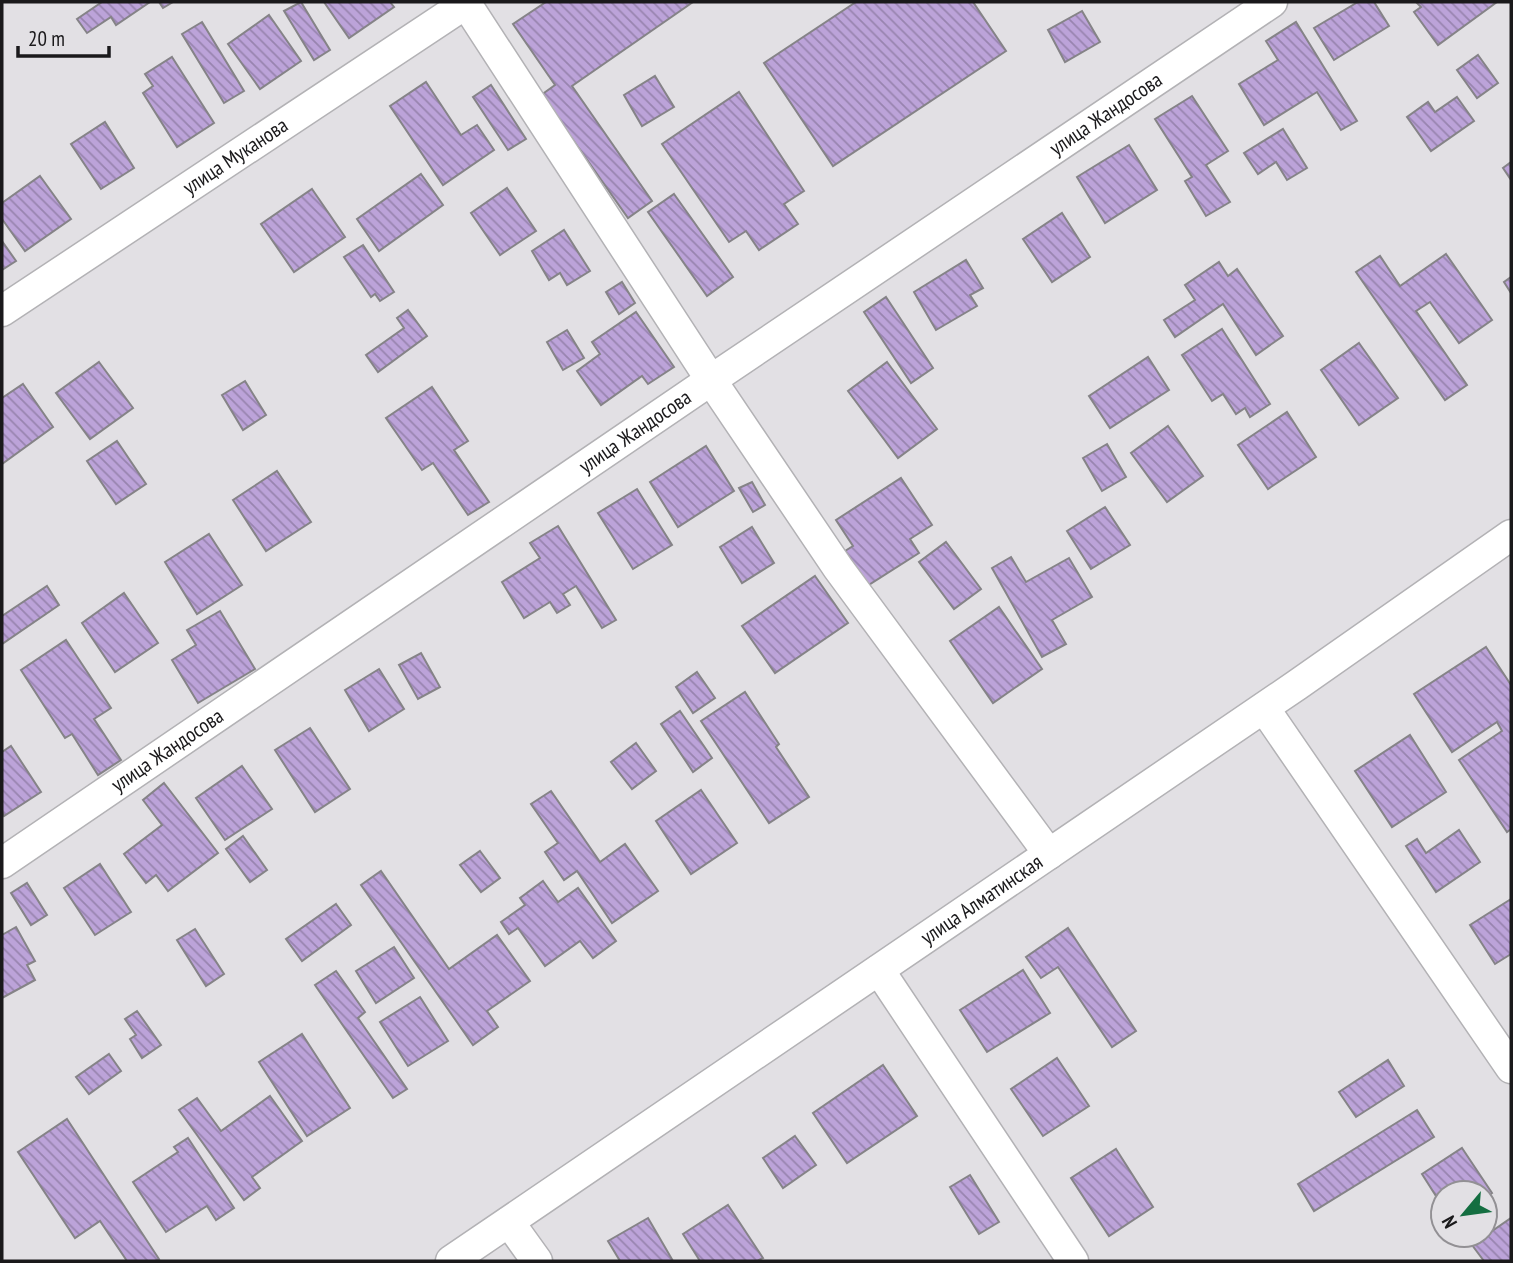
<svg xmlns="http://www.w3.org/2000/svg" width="1513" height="1263" font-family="'PT Sans Narrow',sans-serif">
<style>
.building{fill:url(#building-back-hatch);stroke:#858387;stroke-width:2}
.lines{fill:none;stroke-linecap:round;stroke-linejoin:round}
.minor-casing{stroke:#b3b2b5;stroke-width:33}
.minor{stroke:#fff;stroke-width:30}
.labels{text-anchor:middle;stroke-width:7;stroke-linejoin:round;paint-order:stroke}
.street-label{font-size:21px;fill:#1a191b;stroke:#e2e0e4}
</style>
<defs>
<pattern id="building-back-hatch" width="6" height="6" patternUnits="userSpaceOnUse" patternTransform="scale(1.75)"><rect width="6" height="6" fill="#bca3d9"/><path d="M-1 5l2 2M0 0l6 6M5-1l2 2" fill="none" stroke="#9884af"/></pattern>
</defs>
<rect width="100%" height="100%" fill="#e2e0e4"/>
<g class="building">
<polygon points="102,2 150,2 116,25 111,17 87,33 77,19"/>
<polygon points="159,2 173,2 163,8"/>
<polygon points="301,2 330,50 314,60 284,11"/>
<polygon points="324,2 390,2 394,7 349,38"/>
<polygon points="546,2 693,2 572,86 652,201 628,218 571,137 566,140 537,98 555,85 513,24"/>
<polygon points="856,2 973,2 1006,51 833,166 764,63"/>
<polygon points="1358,2 1374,2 1389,26 1334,60 1314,28"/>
<polygon points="1416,2 1497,2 1438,45 1414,12 1421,7"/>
<polygon points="1082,11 1100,42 1065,62 1048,30"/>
<polygon points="269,15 301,61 260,89 228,44"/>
<polygon points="202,22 244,91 224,103 182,34"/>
<polygon points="1296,22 1357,121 1341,130 1317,92 1264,125 1239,84 1278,60 1266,41"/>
<polygon points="1478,55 1498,83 1477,98 1457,70"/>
<polygon points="172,57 214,123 177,147 143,93 153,86 145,74"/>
<polygon points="655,76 674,107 642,126 624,95"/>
<polygon points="426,82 461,135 477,125 494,150 443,185 390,106"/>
<polygon points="491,85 526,139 508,150 473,97"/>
<polygon points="739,92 804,191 784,204 798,224 759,250 746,231 729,242 662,144"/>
<polygon points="1192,96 1228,151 1206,165 1230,202 1206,216 1185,181 1192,177 1155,119"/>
<polygon points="1457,97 1474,121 1431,151 1407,117 1428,102 1435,112"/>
<polygon points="105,122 134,168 101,189 71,144"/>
<polygon points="1283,129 1307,168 1287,180 1276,162 1258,174 1244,153"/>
<polygon points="1129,145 1157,190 1105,223 1077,177"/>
<polygon points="1511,162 1511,180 1503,168"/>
<polygon points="421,174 443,205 379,251 357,219"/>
<polygon points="40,176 71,219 25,251 2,219 2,203"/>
<polygon points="507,188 536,231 500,255 471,213"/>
<polygon points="312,189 345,237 294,272 261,224"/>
<polygon points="674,194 733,277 707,296 648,212"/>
<polygon points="1062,213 1090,257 1052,282 1023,239"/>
<polygon points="564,230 590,271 567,285 560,273 549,280 532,251"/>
<polygon points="2,241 16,261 2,270"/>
<polygon points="363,245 394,292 380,301 375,294 371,297 344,257"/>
<polygon points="1446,254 1492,320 1459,343 1430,302 1416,311 1467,385 1445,400 1356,272 1380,256 1400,286"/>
<polygon points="966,260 983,288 970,295 977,306 936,330 914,292"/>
<polygon points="1219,262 1228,276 1237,269 1283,336 1256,355 1223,304 1175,337 1164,320 1195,300 1185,285"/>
<polygon points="1511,277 1511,293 1504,282"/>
<polygon points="622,282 635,303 619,314 606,292"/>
<polygon points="886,297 933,368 911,383 864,312"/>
<polygon points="408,310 427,336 378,372 366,355 404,328 397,318"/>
<polygon points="636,312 674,367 648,384 642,376 601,405 577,371 600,354 592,342"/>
<polygon points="1222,329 1270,404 1250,417 1245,408 1236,414 1223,394 1212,401 1182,355"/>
<polygon points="567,330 584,358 563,370 547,342"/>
<polygon points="1359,343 1398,398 1359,425 1321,370"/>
<polygon points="1148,357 1169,390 1110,428 1089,396"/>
<polygon points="99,362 133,408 90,439 56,393"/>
<polygon points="887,362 937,429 898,458 848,391"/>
<polygon points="245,381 266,415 243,430 222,395"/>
<polygon points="23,384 53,427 2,464 2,398"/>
<polygon points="432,387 468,441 454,450 489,502 468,515 433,463 422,470 386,418"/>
<polygon points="1287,412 1316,457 1268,489 1238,445"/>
<polygon points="1168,426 1203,476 1167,502 1131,453"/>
<polygon points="117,441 146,484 116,504 87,461"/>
<polygon points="1107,444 1126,477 1102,491 1083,458"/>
<polygon points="706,446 734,491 678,527 650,482"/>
<polygon points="277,471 311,522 266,551 233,500"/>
<polygon points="901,478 932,525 910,539 919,553 867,586 845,551 853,546 836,520"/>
<polygon points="752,482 765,505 753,512 739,488"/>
<polygon points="637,489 672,545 633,569 598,513"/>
<polygon points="1105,507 1130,545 1091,569 1067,531"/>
<polygon points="558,526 616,620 602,628 576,586 563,594 570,605 557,613 550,602 524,618 502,582 540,558 530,543"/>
<polygon points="752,527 774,563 742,583 720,547"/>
<polygon points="209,534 242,585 197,614 165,562"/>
<polygon points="946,542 981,589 954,609 919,562"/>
<polygon points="1011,557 1026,582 1069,558 1092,597 1052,620 1066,644 1042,657 992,568"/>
<polygon points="815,576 848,623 775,673 742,626"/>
<polygon points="47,586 59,605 2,644 2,616"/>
<polygon points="124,593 158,643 115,672 82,623"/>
<polygon points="999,607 1042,669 993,703 950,641"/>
<polygon points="220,611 255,669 198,703 172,660 196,645 187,630"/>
<polygon points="66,640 111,708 94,719 121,760 98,775 72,734 65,738 21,670"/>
<polygon points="1486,647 1511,685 1511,829 1507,832 1459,760 1502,731 1497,722 1452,752 1414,694"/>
<polygon points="421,653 440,687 418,699 399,665"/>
<polygon points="379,669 404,709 369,731 345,690"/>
<polygon points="697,672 715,698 693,713 676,687"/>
<polygon points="745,692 779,744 776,747 809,797 769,823 701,721"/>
<polygon points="680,711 712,758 693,772 661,724"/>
<polygon points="310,728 350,789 315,812 275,750"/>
<polygon points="1410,735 1446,792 1392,827 1355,771"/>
<polygon points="636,743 656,771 632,789 611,762"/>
<polygon points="11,746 41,792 4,816 2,812 2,752"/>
<polygon points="242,766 272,809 225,840 196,798"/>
<polygon points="164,783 218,853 168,891 156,875 146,883 124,854 162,825 143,800"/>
<polygon points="701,790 737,843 691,874 656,821"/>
<polygon points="551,791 600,862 625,844 658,891 612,923 577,871 564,880 545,852 558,843 531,804"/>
<polygon points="1459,830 1480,862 1436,892 1406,846 1417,839 1426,853"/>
<polygon points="243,836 267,870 250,882 226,849"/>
<polygon points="480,851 500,878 481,892 460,865"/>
<polygon points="100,864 131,912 95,935 64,888"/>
<polygon points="381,871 449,969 497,935 530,981 487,1011 498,1027 473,1045 361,885"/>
<polygon points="543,881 558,902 578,888 616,941 593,958 580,941 545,966 518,928 509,934 501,922 525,905 520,898"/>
<polygon points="27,883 47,915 31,925 11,893"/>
<polygon points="1511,899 1511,954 1495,964 1470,925"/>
<polygon points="336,904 351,925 302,961 286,939"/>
<polygon points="16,927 35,961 27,965 35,980 2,998 2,935"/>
<polygon points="1068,928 1136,1031 1112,1047 1058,967 1041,978 1026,957"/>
<polygon points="195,929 224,974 206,986 177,940"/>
<polygon points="394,947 414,978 376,1003 356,971"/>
<polygon points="1023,970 1050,1013 987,1052 960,1010"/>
<polygon points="336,971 365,1012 358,1018 407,1089 393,1098 315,985"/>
<polygon points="420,997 448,1041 408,1066 380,1022"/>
<polygon points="137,1011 161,1045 142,1058 130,1039 136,1035 125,1019"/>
<polygon points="302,1034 350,1108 307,1136 259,1062"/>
<polygon points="109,1054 121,1071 89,1094 76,1077"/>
<polygon points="1057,1058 1089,1106 1043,1136 1011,1089"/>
<polygon points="1388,1060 1404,1086 1356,1117 1339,1092"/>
<polygon points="883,1065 917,1116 847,1163 813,1113"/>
<polygon points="270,1096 302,1141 252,1177 260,1188 244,1200 179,1110 197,1098 221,1131"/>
<polygon points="1417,1110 1434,1137 1314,1211 1298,1184"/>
<polygon points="67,1119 159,1259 155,1261 127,1261 100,1221 75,1238 18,1152"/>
<polygon points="795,1136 816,1165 783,1188 763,1158"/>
<polygon points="188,1138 234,1208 216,1220 207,1206 166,1232 133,1182 178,1152 174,1147"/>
<polygon points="1462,1148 1492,1193 1485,1198 1485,1193 1443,1193 1443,1207 1422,1174"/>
<polygon points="1116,1149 1153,1207 1109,1236 1071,1178"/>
<polygon points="970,1175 999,1222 979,1234 950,1187"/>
<polygon points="728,1205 763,1258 757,1261 700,1261 683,1234"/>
<polygon points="648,1218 673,1261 620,1261 608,1241"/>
<polygon points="1511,1218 1511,1261 1484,1261 1472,1245"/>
</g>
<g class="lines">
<defs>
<g id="minor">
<polyline points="465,2 711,380 838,568 1049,854"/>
<path id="s1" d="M 2,311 L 468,2"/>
<polyline points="1264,708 1511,1068"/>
<path id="s2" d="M 2,863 L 711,380 L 1272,2"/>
<polyline points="879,970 1073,1261"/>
<polyline points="509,1222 537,1261"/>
<path id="s3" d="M 451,1261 L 1297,685 L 1511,535"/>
</g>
</defs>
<use href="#minor" class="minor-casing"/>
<use href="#minor" class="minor"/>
</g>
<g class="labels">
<g class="street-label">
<text dy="7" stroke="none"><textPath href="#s2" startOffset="1334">улица Жандосова</textPath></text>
<text dy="7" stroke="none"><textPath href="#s1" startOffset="280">улица Муканова</textPath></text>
<text dy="7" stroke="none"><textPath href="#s2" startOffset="766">улица Жандосова</textPath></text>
<text dy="7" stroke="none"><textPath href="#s2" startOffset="200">улица Жандосова</textPath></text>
<text dy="7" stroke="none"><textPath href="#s3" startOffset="642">улица Алматинская</textPath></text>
</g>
</g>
<rect width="1513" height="1263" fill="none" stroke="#1a191b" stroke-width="7"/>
<g transform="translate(1464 1214) rotate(241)"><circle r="33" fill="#e2e0e4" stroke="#929094" stroke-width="2"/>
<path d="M0-5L12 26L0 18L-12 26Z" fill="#146e41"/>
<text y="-10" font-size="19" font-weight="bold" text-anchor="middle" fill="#1a191b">N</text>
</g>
<path d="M18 46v10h91v-10" fill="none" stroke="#1a191b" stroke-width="3.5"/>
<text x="28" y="46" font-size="21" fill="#1a191b" stroke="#e2e0e4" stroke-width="5" paint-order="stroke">20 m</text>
</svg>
